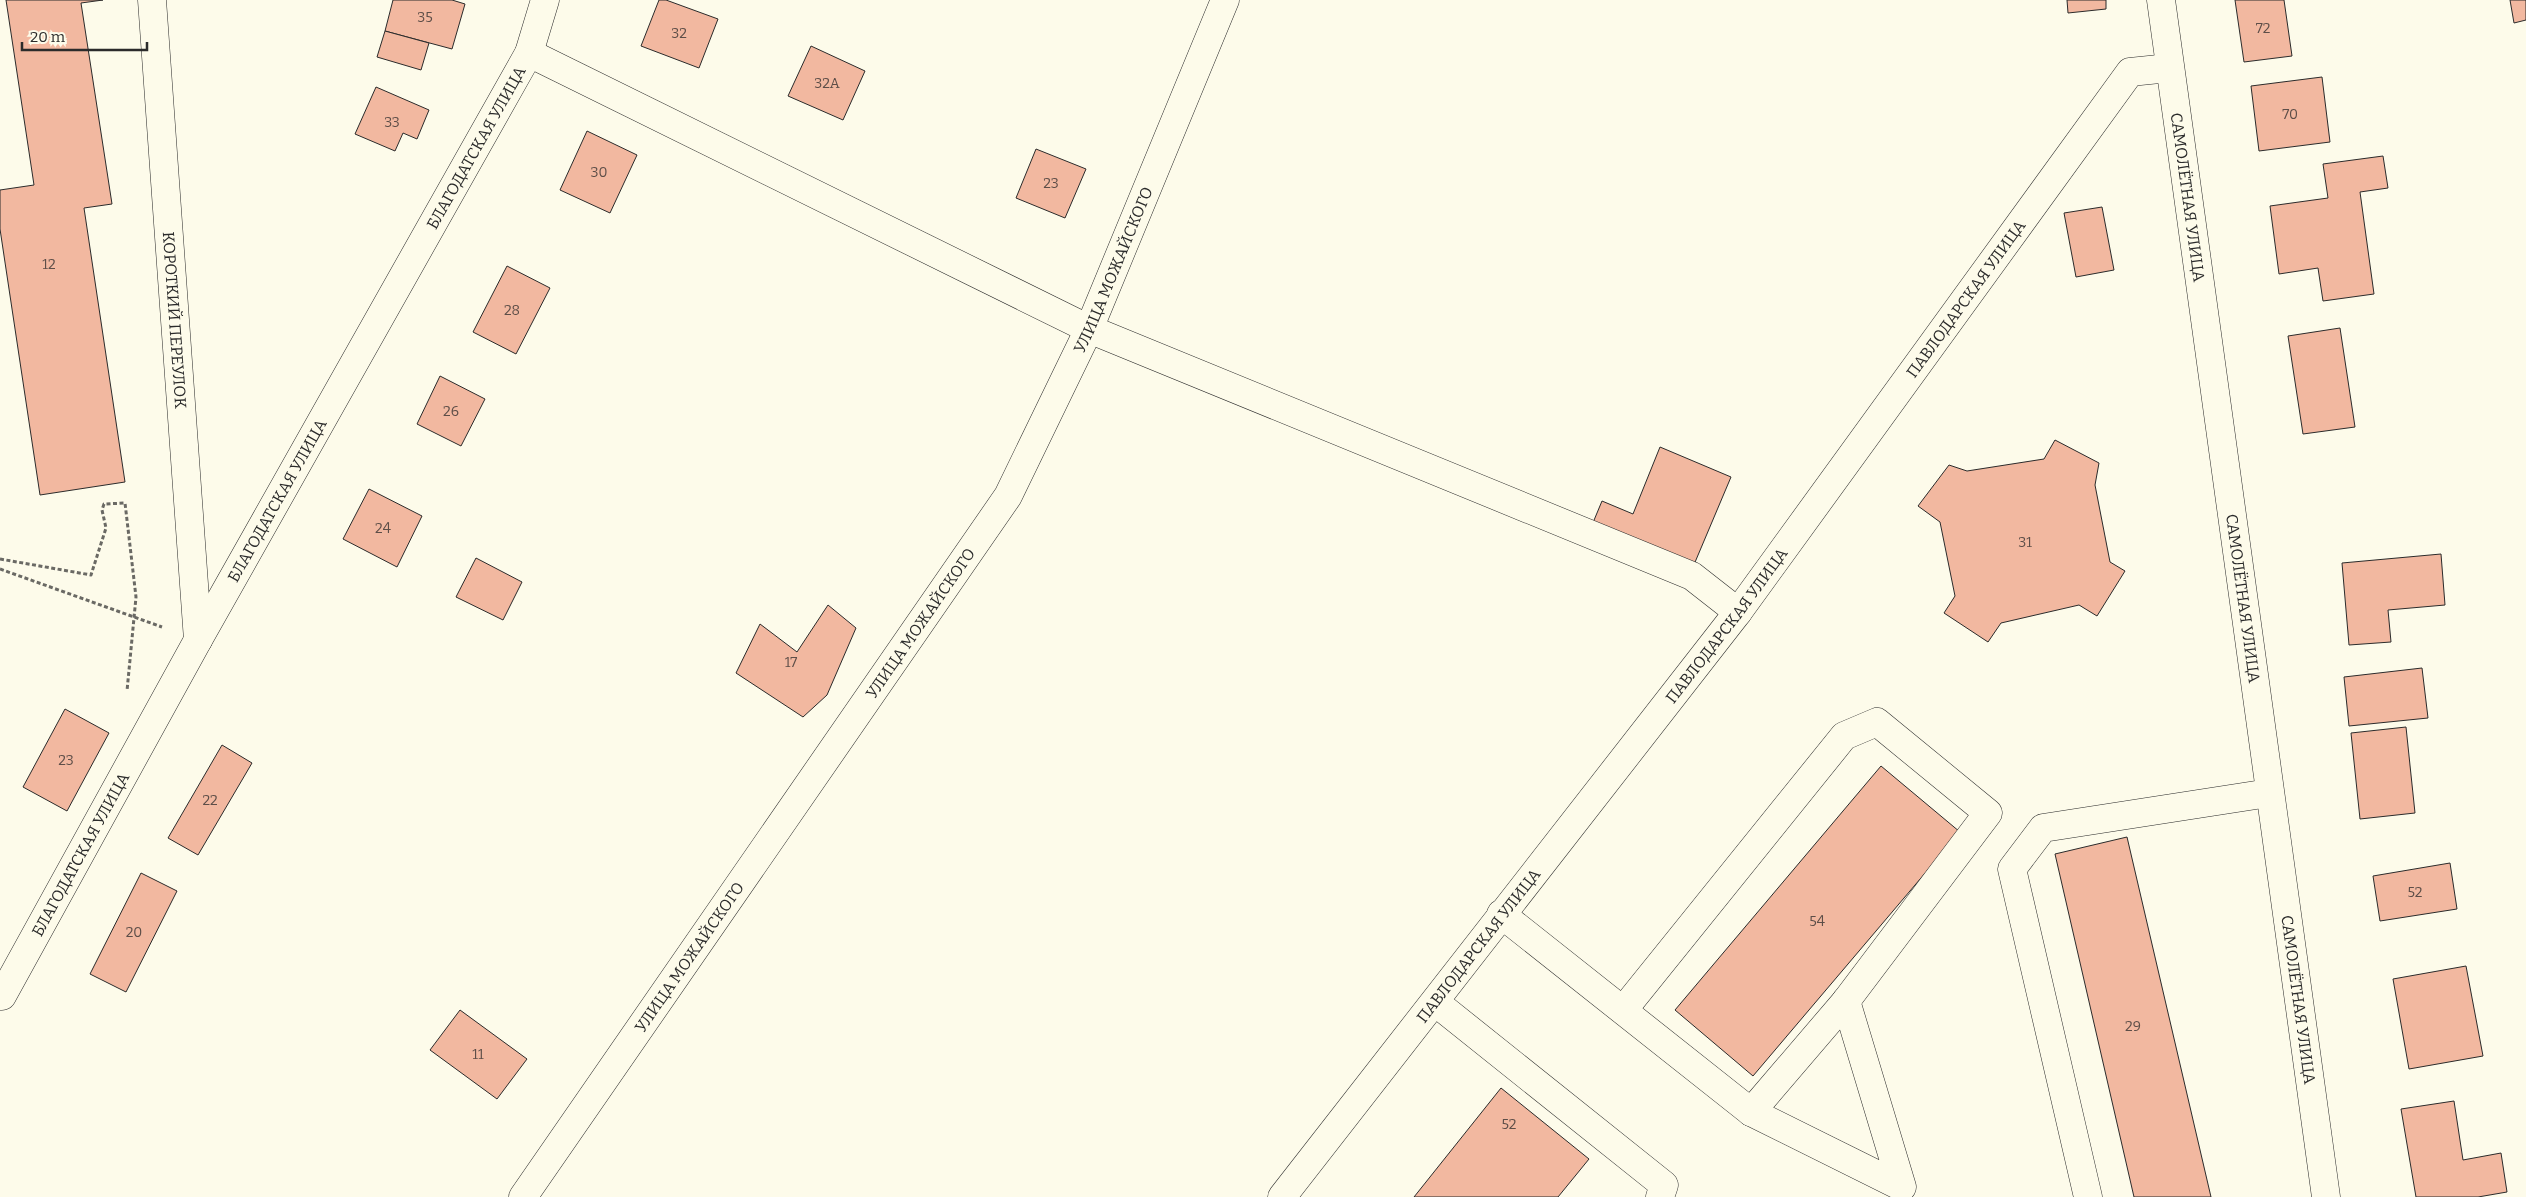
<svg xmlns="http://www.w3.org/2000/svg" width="2526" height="1197" font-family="Bitter,serif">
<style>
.building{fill:#f2b8a0;stroke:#2b2b2b}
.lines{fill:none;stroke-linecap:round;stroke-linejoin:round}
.minor-casing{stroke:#2b2b2b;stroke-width:29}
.major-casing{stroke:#2b2b2b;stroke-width:29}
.path{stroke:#6a6964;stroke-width:3;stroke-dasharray:4 2.5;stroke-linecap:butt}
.minor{stroke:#fdfbea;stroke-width:28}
.major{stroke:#fdfbea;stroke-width:28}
.labels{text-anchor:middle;stroke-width:4;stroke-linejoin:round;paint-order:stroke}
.number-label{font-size:14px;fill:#5d4e48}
.street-label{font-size:16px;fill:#2b2b2b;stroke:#fdfbea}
</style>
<rect width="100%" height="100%" fill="#fdfbea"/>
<g class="building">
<polygon points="6,0 103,0 81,3 112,204 84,208 125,482 40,495 0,229 0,190 34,185"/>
<polygon points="393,0 452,0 465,4 452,49 385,31"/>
<polygon points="659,0 666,0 718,19 699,68 641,46"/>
<polygon points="2067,0 2106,0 2106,9 2068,13"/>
<polygon points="2235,0 2284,0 2292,56 2244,62"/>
<polygon points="2510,0 2526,0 2526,20 2514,23"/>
<polygon points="385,31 429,43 421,70 377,57"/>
<polygon points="811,46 865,71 843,120 788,96"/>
<polygon points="2322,77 2330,142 2259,151 2251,86"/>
<polygon points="376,87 429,110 417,139 403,133 395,151 355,134"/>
<polygon points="587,131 637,155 610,213 560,190"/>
<polygon points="1036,149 1086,169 1065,218 1016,198"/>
<polygon points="2383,156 2388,188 2360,192 2374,294 2323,301 2318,268 2279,274 2270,206 2328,198 2323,164"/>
<polygon points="2102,207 2114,270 2076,277 2064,213"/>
<polygon points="507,266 550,288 516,354 473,332"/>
<polygon points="2340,328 2355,427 2303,434 2288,336"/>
<polygon points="440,376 485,399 461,446 417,424"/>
<polygon points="2055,440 2099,463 2095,485 2110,562 2125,571 2097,616 2079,605 2001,623 1988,642 1944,613 1955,596 1940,522 1918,506 1949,465 1967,471 2044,459"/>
<polygon points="1660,447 1731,477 1693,567 1592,525 1602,501 1633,514"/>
<polygon points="369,489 422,516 397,567 343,539"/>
<polygon points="2441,554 2445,605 2388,610 2391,642 2349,645 2342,563"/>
<polygon points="476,558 522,582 503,620 456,597"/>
<polygon points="828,605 856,628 827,695 803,717 736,673 760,624 797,652"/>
<polygon points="2422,668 2428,718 2349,726 2344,677"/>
<polygon points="65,709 109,733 67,811 23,787"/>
<polygon points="2406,727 2415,813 2360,819 2351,733"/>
<polygon points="222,745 252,763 198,855 168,838"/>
<polygon points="1881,766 1960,832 1753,1076 1675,1010"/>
<polygon points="2127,837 2211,1197 2134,1197 2055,854"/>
<polygon points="2450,863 2457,909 2380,921 2373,876"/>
<polygon points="141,873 177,891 126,992 90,974"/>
<polygon points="2466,966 2483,1056 2409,1069 2393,979"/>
<polygon points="460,1010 527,1059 497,1099 430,1050"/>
<polygon points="1501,1088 1589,1159 1558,1197 1414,1197"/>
<polygon points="2454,1101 2463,1160 2501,1153 2507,1192 2478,1197 2416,1197 2401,1109"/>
</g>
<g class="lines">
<defs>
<g id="minor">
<path id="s1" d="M 152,0 L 198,640"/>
<polyline points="529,53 1089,329 1692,576 1738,612"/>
<polyline points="1501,914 1751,1112 1902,1187 1846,1001"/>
<path id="s2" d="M 0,995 L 2,996 L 198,640 L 529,53 L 545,0"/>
<polyline points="1435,1002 1664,1185 1660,1197"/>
<polyline points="1624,1009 1844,736 1877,722 1988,813 1846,1001 1751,1112"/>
<path id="s3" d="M 523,1197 L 1008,496 L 1089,329 L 1225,0"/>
<path id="s4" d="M 1282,1197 L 1738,612 L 2130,72 L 2169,68"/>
<polyline points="2088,1197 2012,869 2043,828 2269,793"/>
</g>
<g id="major">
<path id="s5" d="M 2161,0 L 2326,1197"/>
</g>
</defs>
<use href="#minor" class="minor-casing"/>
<use href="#major" class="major-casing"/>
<g class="path">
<polyline points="0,559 91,575 106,528 102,510 104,504 125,503 136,597 127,691"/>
<polyline points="0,569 162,627"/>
</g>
<use href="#minor" class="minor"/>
<use href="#major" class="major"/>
</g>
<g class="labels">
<g class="number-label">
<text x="425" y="22">35</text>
<text x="2263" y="33">72</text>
<text x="679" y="38">32</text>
<text x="827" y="88">32А</text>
<text x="2290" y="119">70</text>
<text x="392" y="127">33</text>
<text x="599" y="177">30</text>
<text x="1051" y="188">23</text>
<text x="49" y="269">12</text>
<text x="512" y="315">28</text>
<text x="451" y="416">26</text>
<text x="383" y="533">24</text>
<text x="2025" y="547">31</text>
<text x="791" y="667">17</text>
<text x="66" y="765">23</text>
<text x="210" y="805">22</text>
<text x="2415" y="897">52</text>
<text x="1817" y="926">54</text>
<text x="134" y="937">20</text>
<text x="2133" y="1031">29</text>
<text x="478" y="1059">11</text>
<text x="1509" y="1129">52</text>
</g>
<g class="street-label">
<text dy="6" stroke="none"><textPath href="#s2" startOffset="974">БЛАГОДАТСКАЯ УЛИЦА</textPath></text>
<text dy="6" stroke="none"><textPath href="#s5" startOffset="199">САМОЛЁТНАЯ УЛИЦА</textPath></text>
<text dy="6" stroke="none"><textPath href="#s3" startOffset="1102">УЛИЦА МОЖАЙСКОГО</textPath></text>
<text dy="6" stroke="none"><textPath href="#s4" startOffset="1129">ПАВЛОДАРСКАЯ УЛИЦА</textPath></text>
<text dy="6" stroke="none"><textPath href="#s1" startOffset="321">КОРОТКИЙ ПЕРЕУЛОК</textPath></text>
<text dy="6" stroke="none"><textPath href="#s2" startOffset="569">БЛАГОДАТСКАЯ УЛИЦА</textPath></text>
<text dy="6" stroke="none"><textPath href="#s5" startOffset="604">САМОЛЁТНАЯ УЛИЦА</textPath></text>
<text dy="6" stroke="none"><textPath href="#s3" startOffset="698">УЛИЦА МОЖАЙСКОГО</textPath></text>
<text dy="6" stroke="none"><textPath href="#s4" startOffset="724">ПАВЛОДАРСКАЯ УЛИЦА</textPath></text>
<text dy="6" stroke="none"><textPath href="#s2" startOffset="164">БЛАГОДАТСКАЯ УЛИЦА</textPath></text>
<text dy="6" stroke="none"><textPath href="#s4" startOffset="319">ПАВЛОДАРСКАЯ УЛИЦА</textPath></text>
<text dy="6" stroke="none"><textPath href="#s3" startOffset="292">УЛИЦА МОЖАЙСКОГО</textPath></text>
<text dy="6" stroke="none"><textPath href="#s5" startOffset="1009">САМОЛЁТНАЯ УЛИЦА</textPath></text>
</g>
</g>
<path d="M22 42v8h125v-8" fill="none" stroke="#2b2b2b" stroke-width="2.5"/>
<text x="30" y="42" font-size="15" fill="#2b2b2b" stroke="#fdfbea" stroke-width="4" paint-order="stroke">20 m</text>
</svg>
